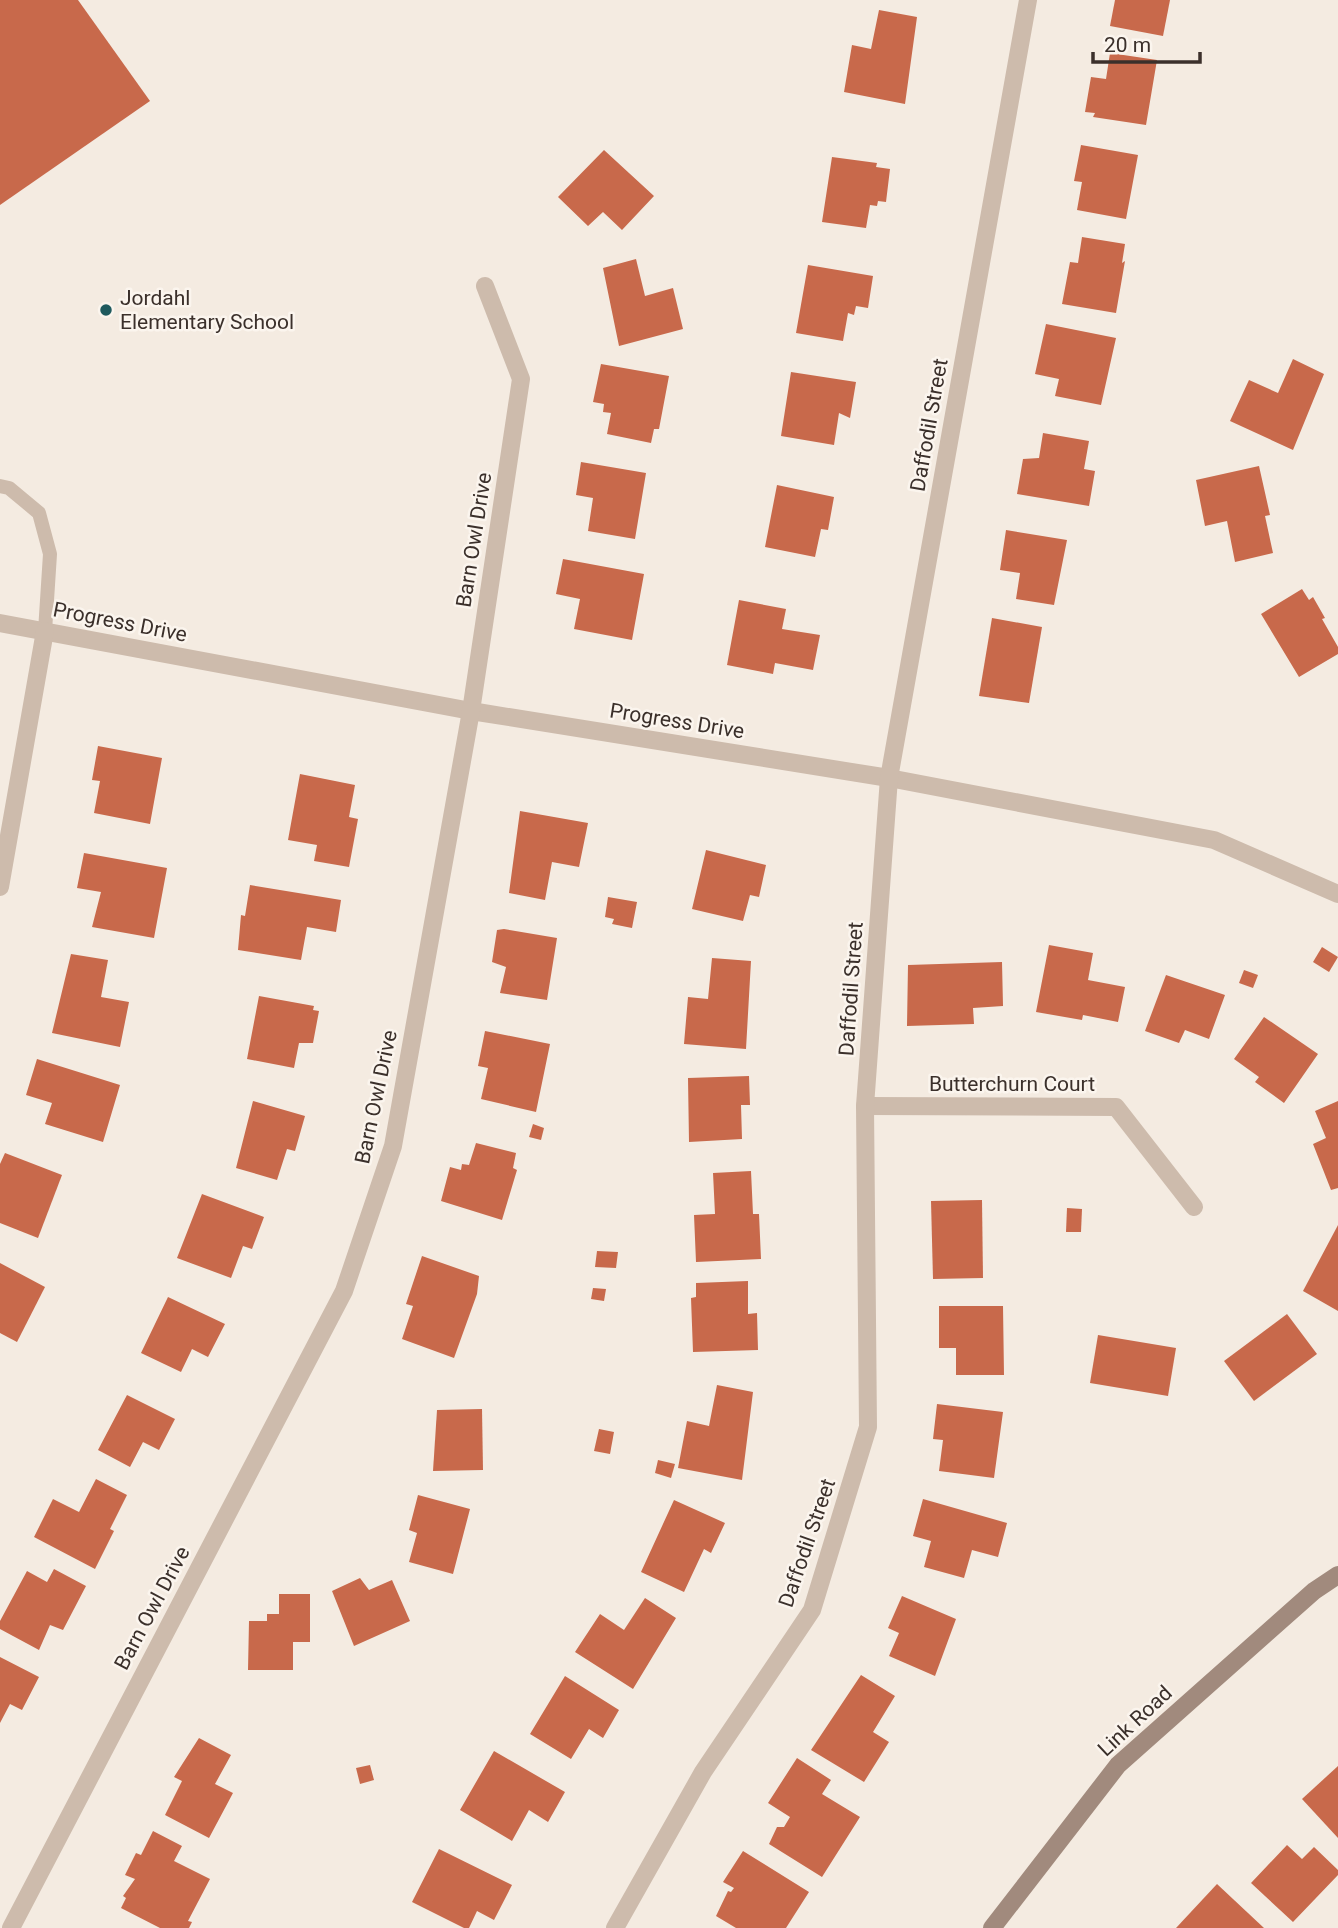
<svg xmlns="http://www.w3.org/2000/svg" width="1338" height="1928" font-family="Roboto,sans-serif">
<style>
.building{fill:#c8694b}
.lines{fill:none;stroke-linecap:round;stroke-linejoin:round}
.lane{stroke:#cdbbac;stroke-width:14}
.street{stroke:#cdbbac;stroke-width:18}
.secondary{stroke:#a18a7d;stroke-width:18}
.poi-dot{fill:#1f5a5e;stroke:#fbf5ee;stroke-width:2.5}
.labels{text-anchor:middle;stroke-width:5;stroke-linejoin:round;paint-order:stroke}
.poi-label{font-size:21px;fill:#3b302b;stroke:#fbf5ee;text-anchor:start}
.street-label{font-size:21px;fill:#3b302b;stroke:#fbf5ee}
</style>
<rect width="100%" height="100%" fill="#f4ebe1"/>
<g class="building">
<polygon points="0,0 78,0 150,101 0,205"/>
<polygon points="1115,0 1170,0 1163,36 1110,26"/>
<polygon points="879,10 917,17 905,104 844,92 852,45 871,49"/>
<polygon points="1110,53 1157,60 1146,125 1093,117 1095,113 1085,112 1091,77 1106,79"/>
<polygon points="1081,145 1138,155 1126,219 1077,210 1082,182 1074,181"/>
<polygon points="604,150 654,196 622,230 603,212 588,226 558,197"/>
<polygon points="832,157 877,163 876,167 890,169 886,202 878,201 877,206 870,205 866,228 822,222"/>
<polygon points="1082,237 1125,244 1122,263 1125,261 1116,313 1062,304 1070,262 1078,263"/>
<polygon points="636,259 645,296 673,288 683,329 619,346 603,268"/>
<polygon points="808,265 873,276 868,308 856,306 854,315 848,313 843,341 796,333"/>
<polygon points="1046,324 1116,338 1101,405 1055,396 1059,379 1035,374"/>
<polygon points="1293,359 1324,374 1293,450 1230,421 1249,380 1278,393"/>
<polygon points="601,364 669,376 659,429 654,429 651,443 607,434 611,413 603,412 604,404 593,402"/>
<polygon points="791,372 856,382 850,418 839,413 834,445 781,436"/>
<polygon points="1043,433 1089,441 1084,469 1095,471 1089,506 1017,494 1023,459 1039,458"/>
<polygon points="581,462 646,473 635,539 588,531 593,498 576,495"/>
<polygon points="1259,466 1270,515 1265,516 1273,553 1235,562 1227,521 1205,526 1196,480"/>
<polygon points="777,485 834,497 828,530 821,529 815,557 765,547"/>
<polygon points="1006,530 1067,540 1054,605 1016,599 1020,573 1000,570"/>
<polygon points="563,559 644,574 632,640 574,629 580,599 556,594"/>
<polygon points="1302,589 1309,600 1313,597 1325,618 1322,619 1338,647 1338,654 1299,677 1261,614"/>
<polygon points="739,600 786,609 782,629 820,635 813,670 775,663 773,674 727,665"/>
<polygon points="992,618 1042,627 1029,703 979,696"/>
<polygon points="98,746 162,758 150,824 94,813 100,781 92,780"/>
<polygon points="300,774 355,785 349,817 358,819 349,867 314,861 317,845 288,840"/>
<polygon points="520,811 588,823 579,867 552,862 545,900 509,893"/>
<polygon points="706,850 766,865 759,897 750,895 743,921 692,909"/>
<polygon points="84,853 167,868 154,938 92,927 101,892 77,888"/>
<polygon points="250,885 341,900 336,932 307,927 301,960 238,950 241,915 245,916"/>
<polygon points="608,897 637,902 632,928 612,924 614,919 605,917"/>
<polygon points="504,929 557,938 547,1000 500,993 506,967 492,962 497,930"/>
<polygon points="1049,945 1093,953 1088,980 1125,987 1118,1022 1083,1015 1082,1020 1036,1012"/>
<polygon points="1322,947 1338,957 1329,972 1313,962"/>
<polygon points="71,954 108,960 101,997 129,1002 120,1047 52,1033"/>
<polygon points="712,958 751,961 746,1049 684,1044 688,997 708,999"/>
<polygon points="1002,962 1003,1006 973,1008 974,1024 907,1026 908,965"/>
<polygon points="1244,970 1258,975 1253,988 1239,983"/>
<polygon points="1166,975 1225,995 1209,1039 1185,1030 1179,1043 1145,1031"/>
<polygon points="259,996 314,1006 313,1010 319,1011 313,1043 299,1043 294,1068 247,1059"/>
<polygon points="1264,1017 1318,1054 1284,1103 1255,1082 1259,1077 1234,1059"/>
<polygon points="485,1031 550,1044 536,1112 481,1099 488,1068 478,1066"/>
<polygon points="37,1059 120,1085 103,1142 45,1124 52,1103 26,1095"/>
<polygon points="749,1076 750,1105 741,1105 742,1139 689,1142 688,1078"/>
<polygon points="253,1101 305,1116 295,1151 287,1149 277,1180 236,1168"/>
<polygon points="1338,1101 1338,1188 1331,1190 1313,1144 1326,1138 1315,1111"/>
<polygon points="533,1124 544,1128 541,1140 529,1137"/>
<polygon points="476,1143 516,1153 513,1168 517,1170 502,1220 441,1201 450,1167 461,1170 462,1164 469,1165"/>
<polygon points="5,1153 62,1175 38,1238 0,1223 0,1164"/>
<polygon points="751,1171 753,1214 759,1214 761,1259 696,1262 694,1215 715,1214 713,1173"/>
<polygon points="202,1194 264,1217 252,1249 243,1246 231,1278 177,1258"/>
<polygon points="982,1200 983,1278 933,1279 931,1201"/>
<polygon points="1067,1208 1082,1209 1081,1232 1066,1232"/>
<polygon points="1338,1225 1338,1311 1303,1291"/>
<polygon points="597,1251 618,1252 616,1268 595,1267"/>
<polygon points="422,1256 479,1276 477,1294 454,1358 402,1339 413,1306 406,1304"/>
<polygon points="0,1263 45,1287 17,1342 0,1333"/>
<polygon points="748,1281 748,1314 757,1313 758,1350 693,1352 691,1298 696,1297 696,1283"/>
<polygon points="593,1288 606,1289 604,1301 591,1299"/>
<polygon points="168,1297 225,1324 208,1357 192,1349 181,1372 141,1353"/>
<polygon points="939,1306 1003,1306 1004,1375 956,1375 956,1348 939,1348"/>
<polygon points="1287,1314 1317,1354 1254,1401 1224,1361"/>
<polygon points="1098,1335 1176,1348 1168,1396 1090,1383"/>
<polygon points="717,1385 753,1392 742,1480 678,1468 687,1421 709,1426"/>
<polygon points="127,1395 175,1419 159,1450 143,1442 130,1467 98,1450"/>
<polygon points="937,1404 1003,1412 994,1478 939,1471 943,1440 933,1439"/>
<polygon points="482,1409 483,1470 433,1471 437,1410"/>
<polygon points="599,1429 614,1432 610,1454 594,1451"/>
<polygon points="658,1460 675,1464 671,1478 655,1473"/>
<polygon points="96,1479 127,1495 110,1529 114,1531 95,1569 34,1537 53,1499 79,1512"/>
<polygon points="418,1495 470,1509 453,1574 409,1562 417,1533 409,1530"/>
<polygon points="923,1499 1007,1523 998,1557 972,1550 964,1578 924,1567 931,1541 913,1536"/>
<polygon points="674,1500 725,1523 711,1553 704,1549 684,1592 641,1572"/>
<polygon points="54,1569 86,1586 63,1630 50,1625 39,1650 0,1629 0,1621 27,1571 47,1582"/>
<polygon points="360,1578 369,1590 392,1580 410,1621 354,1646 332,1591"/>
<polygon points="279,1594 310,1594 310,1642 293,1642 293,1670 248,1670 249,1621 267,1621 267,1614 279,1614"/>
<polygon points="902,1596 956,1619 935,1676 889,1656 899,1633 888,1628"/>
<polygon points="645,1598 676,1618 633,1689 575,1652 600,1614 624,1630"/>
<polygon points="0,1657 39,1677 22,1710 10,1704 0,1723"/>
<polygon points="861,1675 895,1696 873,1732 889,1742 864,1782 811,1750"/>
<polygon points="565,1676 619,1710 603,1738 589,1729 571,1759 530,1734"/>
<polygon points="199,1738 231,1755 215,1784 233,1793 209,1838 165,1815 182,1781 174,1777"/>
<polygon points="494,1751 565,1792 548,1822 529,1810 512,1841 460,1810"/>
<polygon points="797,1758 831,1780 822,1794 860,1817 822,1877 769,1844 777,1827 784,1827 790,1817 768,1803"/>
<polygon points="370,1765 374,1780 360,1784 356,1768"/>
<polygon points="1338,1766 1338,1838 1302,1799"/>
<polygon points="153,1831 182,1846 174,1861 210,1879 188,1921 192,1922 189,1928 160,1928 121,1908 126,1898 123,1896 135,1879 125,1875 136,1853 141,1855"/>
<polygon points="1287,1845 1302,1859 1314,1847 1338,1870 1338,1875 1293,1922 1251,1883"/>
<polygon points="439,1849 512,1885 494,1920 477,1911 469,1928 464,1928 412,1902"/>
<polygon points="743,1851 809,1892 786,1928 736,1928 716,1916 728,1891 731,1892 734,1888 723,1882"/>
<polygon points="1217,1884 1264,1928 1176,1928"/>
</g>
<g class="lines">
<polyline class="lane" points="0,486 9,488 39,513 50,554 45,631"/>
<g class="street">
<polyline points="0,623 471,711 889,778 1214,840 1338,894"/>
<polyline points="0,887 45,631"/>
<polyline points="865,1106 1116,1107 1194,1207"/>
<polyline points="11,1928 344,1291 393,1146 471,711 521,379 485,286"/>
<polyline points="615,1928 703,1772 812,1610 868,1427 865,1106 889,778 1028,0"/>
</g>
<polyline class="secondary" points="992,1928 1118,1765 1314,1591 1338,1575"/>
</g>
<circle class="poi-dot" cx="106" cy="310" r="7"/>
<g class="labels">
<g class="poi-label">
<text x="120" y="305">Jordahl<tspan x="120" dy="24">Elementary School</tspan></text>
</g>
<g class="street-label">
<text transform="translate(929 425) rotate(-80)" y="7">Daffodil Street</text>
<text transform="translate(474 540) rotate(-81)" y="7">Barn Owl Drive</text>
<text transform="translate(120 622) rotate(11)" y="7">Progress Drive</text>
<text transform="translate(677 721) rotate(9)" y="7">Progress Drive</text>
<text transform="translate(851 989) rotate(-86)" y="7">Daffodil Street</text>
<text x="1012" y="1091">Butterchurn Court</text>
<text transform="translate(376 1097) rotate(-78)" y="7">Barn Owl Drive</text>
<text transform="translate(807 1543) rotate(-71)" y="7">Daffodil Street</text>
<text transform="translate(152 1608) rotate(-62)" y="7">Barn Owl Drive</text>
<text transform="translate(1135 1721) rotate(-43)" y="7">Link Road</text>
</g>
</g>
<path d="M1093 52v10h107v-10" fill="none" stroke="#3b302b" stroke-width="3.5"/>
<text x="1104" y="52" font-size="21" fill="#3b302b" stroke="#fbf5ee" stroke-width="5" paint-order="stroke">20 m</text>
</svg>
